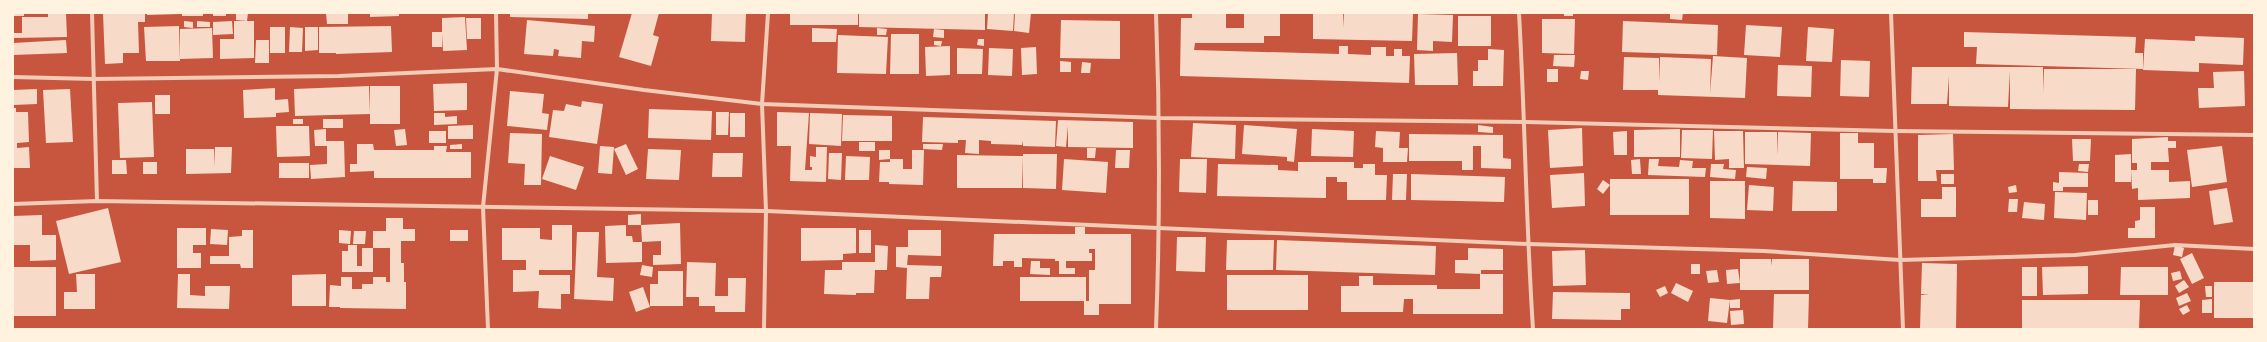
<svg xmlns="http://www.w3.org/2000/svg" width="2267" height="342" font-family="Ubuntu,sans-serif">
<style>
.building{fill:#f7dbc8}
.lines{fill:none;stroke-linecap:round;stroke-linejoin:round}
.minor{stroke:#f1ccb7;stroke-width:4}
</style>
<rect width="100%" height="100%" fill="#c8553d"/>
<g class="building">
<rect x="13" y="13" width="11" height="3"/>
<polygon points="48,13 66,13 67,37 13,38 13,33 22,33 22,17 48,17"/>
<polygon points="103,13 145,13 145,22 138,22 139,53 123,53 123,63 105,64"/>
<polygon points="147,13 181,13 181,14 147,15"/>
<rect x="182" y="13" width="21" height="3"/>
<rect x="213" y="13" width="13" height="3"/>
<polygon points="236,13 248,13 247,21 236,20"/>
<polygon points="326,13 348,13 348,24 327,24"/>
<polygon points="370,13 399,13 399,16 370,17"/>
<polygon points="510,13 588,13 588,19 510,17"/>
<polygon points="632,13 659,13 653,35 659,37 651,66 619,57"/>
<polygon points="712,13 746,13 745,42 711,41"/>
<rect x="790" y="13" width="68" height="12"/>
<polygon points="859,13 985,13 985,30 859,27"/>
<polygon points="988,13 1014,13 1013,31 987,29"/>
<polygon points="1015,13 1031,13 1029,33 1014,31"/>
<polygon points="1192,13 1226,13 1226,28 1244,28 1244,13 1280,13 1280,36 1264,36 1264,43 1195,43 1194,50 1339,54 1339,46 1348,46 1348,54 1371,55 1371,47 1386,47 1386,56 1394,56 1394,49 1402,49 1402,56 1410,56 1409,83 1180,76 1181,18 1192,18"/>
<polygon points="1313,13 1343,13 1343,28 1344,13 1413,14 1412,41 1313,39"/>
<rect x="1564" y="13" width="9" height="3"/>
<polygon points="1670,13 1683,13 1682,20 1670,19"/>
<polygon points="1418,14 1453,15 1452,42 1433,41 1433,51 1417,50"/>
<rect x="1458" y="16" width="33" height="30"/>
<polygon points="465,17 467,50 443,51 442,34 442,47 432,47 432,32 442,32 442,18"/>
<polygon points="466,18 481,18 481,39 467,39"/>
<polygon points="1542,19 1575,19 1574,54 1542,53"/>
<polygon points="527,20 595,26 594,42 582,41 581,58 558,56 559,50 554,49 553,56 524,54"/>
<polygon points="1061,20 1120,21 1120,59 1060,58"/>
<polygon points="184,21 193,22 193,28 184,27"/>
<polygon points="197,21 210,22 210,27 197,27"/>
<polygon points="232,21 233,34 213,35 213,22"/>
<polygon points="234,21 254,21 254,58 220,59 220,39 234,39"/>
<polygon points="1623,21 1718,25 1717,55 1622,52"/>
<polygon points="1746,25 1782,27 1780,57 1744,55"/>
<polygon points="179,26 180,61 146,61 144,27"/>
<polygon points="391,26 392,52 336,54 336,44 336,53 319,53 319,27"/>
<rect x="270" y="27" width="15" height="26"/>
<polygon points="290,27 303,28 302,52 289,52"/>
<polygon points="305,27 318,27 318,50 305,51"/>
<polygon points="1808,27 1834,29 1832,62 1806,61"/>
<polygon points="212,28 213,58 180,59 180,29"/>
<polygon points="812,28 837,29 836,42 812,42"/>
<polygon points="877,28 887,29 886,35 877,35"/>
<polygon points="934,29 944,30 944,38 933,37"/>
<polygon points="1964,32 2136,37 2135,53 2143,53 2143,69 1976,64 1977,47 1964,47"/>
<polygon points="891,34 919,34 919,74 890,74"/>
<polygon points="838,35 888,37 886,74 837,73"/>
<polygon points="2195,36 2244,38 2243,65 2199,63 2199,72 2143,70 2145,39 2195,41"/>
<polygon points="978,39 984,39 984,46 977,45"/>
<polygon points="66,40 67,53 13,55 13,43"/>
<polygon points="256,40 269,40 269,63 255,63"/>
<polygon points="934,41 942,41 941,46 934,45"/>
<polygon points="950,46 950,75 926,76 925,47"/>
<polygon points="1036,47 1037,74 1022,75 1021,48"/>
<polygon points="957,48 983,49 982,74 957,74"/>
<polygon points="989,48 1013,49 1012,76 988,75"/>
<polygon points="1488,49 1504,50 1503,86 1473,86 1473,71 1478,71 1478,60 1488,60"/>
<polygon points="1457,53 1458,85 1415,85 1414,54"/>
<polygon points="1554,55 1575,55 1574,67 1553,66"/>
<polygon points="1713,56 1747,58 1745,98 1658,95 1658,90 1623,90 1624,57 1659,58 1659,83 1660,57 1711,59 1710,94"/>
<polygon points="1841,60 1870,61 1869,97 1840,96"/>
<polygon points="1060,61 1071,62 1071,72 1060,72"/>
<polygon points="1082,62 1091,63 1090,73 1081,73"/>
<polygon points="1778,65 1812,66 1811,97 1777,96"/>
<polygon points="1912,67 2043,67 2043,93 2044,69 2136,69 2135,110 2010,109 2010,71 2008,107 1949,106 1949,76 1947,104 1911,104"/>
<rect x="1547" y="69" width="11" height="13"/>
<polygon points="1581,71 1589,71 1588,80 1580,79"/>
<polygon points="2244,71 2245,106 2199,108 2198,88 2214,88 2213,72"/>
<polygon points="467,83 467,110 434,111 433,84"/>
<polygon points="369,86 370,114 295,116 294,89"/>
<rect x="370" y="86" width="30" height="38"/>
<polygon points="275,88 275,100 288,99 289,112 276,113 276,117 244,118 243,90"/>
<polygon points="37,89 37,104 13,105 13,90"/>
<polygon points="70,89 73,142 46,143 43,90"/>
<polygon points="510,91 544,94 542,113 549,114 547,130 507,126"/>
<rect x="155" y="95" width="15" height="19"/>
<polygon points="582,101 603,104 597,144 549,137 553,110 564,111 566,104 581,107"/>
<polygon points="152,102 154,157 120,158 118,103"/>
<polygon points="13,108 16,108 16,112 28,112 29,142 17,143 17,148 29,147 30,168 13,168"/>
<polygon points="649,109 712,111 711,140 648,138"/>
<polygon points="716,112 729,112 728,135 716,135"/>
<polygon points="777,112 809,113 805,170 812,170 812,167 810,167 810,156 816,157 816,147 827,147 826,182 790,181 791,146 777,146"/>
<polygon points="434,113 445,113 445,117 457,116 457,124 434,125"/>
<rect x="730" y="113" width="15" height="24"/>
<polygon points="810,113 842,114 841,146 809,144"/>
<polygon points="843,115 892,116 892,141 842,141"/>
<polygon points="923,117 1056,121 1055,147 1023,146 1023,141 1022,145 991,144 991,141 979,140 979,154 965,153 966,140 958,140 958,143 922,142"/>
<rect x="293" y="119" width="10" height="5"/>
<rect x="323" y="119" width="20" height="9"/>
<polygon points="1058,120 1133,122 1133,148 1068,147 1068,126 1066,147 1056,146"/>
<polygon points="1193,123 1236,125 1235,159 1191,157"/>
<polygon points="473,125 473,139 448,139 448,126"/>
<polygon points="1244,125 1297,129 1294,162 1287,161 1287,157 1242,154"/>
<polygon points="1478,125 1493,127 1493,133 1478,132"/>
<polygon points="276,126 309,126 310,156 277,157"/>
<polygon points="1582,128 1583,166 1550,168 1548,130"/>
<polygon points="326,129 326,141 344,141 345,177 311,179 310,165 327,164 327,146 315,146 314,130"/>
<polygon points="405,129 407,145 396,146 394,130"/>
<polygon points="1312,129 1354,131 1353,157 1311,156"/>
<polygon points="1680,129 1680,157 1634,157 1634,130"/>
<polygon points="1682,130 1713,130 1712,159 1681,158"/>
<rect x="429" y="131" width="17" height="12"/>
<polygon points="1376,131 1400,132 1399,148 1408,148 1407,162 1383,162 1383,148 1375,147"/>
<polygon points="1627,131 1627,155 1614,155 1613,132"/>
<polygon points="1714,131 1743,131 1744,168 1729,168 1729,159 1715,160"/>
<polygon points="1745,132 1777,132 1778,156 1778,132 1811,133 1810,166 1745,164"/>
<polygon points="510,133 542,134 541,185 524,185 525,164 508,163"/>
<polygon points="1840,133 1858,133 1858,143 1874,143 1874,168 1887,168 1886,183 1873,183 1873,179 1840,179"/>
<polygon points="1409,134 1503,135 1503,158 1511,159 1511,169 1481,168 1481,146 1473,146 1473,170 1462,170 1462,161 1409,161"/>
<polygon points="1953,134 1954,170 1936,170 1937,181 1918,181 1918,135"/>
<polygon points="2168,137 2168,141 2176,141 2176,148 2168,148 2169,162 2151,162 2151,170 2169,170 2169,182 2190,181 2190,198 2138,200 2138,188 2132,189 2131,170 2137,170 2137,163 2132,163 2132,139"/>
<polygon points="2072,139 2091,139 2090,161 2073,161"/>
<rect x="859" y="142" width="16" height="9"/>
<polygon points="357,144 373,144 374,150 434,150 434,146 447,146 446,152 471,152 471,178 374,178 374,171 350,172 350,164 357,164"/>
<polygon points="462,144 462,149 450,149 450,145"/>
<polygon points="626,144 638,169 626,175 614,149"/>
<polygon points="923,144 943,144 942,150 923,149"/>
<polygon points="600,146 614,147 612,174 598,173"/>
<polygon points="2222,146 2227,182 2192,187 2187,150"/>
<polygon points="215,147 232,147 231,173 186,174 186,149 214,149 214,167"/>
<polygon points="1087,148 1096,148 1095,158 1087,158"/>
<polygon points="648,149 681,150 679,180 646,179"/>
<polygon points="879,150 890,150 890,159 903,159 903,169 912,169 912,150 924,150 923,185 889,184 889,182 879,182 880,162 890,162 890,159 879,160"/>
<polygon points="1116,150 1130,150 1129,168 1115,168"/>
<polygon points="713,153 743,153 742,177 712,177"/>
<polygon points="829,153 842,153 841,180 828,179"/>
<polygon points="1023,154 1057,154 1056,189 1023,188"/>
<polygon points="2131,154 2131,182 2115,182 2115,155"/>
<polygon points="957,155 1023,156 1022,188 957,188"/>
<polygon points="550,156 584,167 576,190 542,179"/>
<polygon points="846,156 870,157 869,180 845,180"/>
<polygon points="1064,159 1108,162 1106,193 1062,190"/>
<polygon points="1180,159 1207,159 1206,193 1179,192"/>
<polygon points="1640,159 1641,174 1632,174 1631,160"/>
<polygon points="1649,159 1659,159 1658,166 1679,167 1680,160 1693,161 1692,168 1706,168 1705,177 1648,175"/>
<polygon points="112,160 126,160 127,174 112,174"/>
<rect x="143" y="162" width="14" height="12"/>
<polygon points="1298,162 1354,162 1354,168 1363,168 1363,164 1375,164 1375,175 1387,175 1386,200 1347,200 1347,182 1337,182 1337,177 1326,177 1326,198 1217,196 1218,164 1278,165 1278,170 1298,171"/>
<rect x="279" y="163" width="30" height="15"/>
<polygon points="1711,164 1724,164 1723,169 1736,170 1735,179 1710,177"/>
<polygon points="2079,164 2089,164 2088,172 2078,171"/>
<polygon points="1747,167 1767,168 1766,179 1746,177"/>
<polygon points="2059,172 2088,173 2088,187 2063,187 2063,191 2053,191 2053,182 2059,183"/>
<polygon points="1584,173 1585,206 1552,208 1550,175"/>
<polygon points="1393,174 1407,174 1406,200 1392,200"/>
<polygon points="1411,174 1505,177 1504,202 1411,200"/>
<rect x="1941" y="174" width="13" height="10"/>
<rect x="1610" y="179" width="79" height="36"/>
<polygon points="1603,180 1610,185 1603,194 1597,189"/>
<polygon points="1710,181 1745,181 1745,219 1710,218"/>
<polygon points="1793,181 1837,182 1837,211 1792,211"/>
<polygon points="1749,185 1774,187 1773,211 1747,210"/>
<polygon points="2016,185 2017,192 2009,193 2008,187"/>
<polygon points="1942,187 1956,187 1956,217 1921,217 1921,199 1942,199"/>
<polygon points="2227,188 2233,222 2214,225 2209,191"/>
<polygon points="2055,192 2087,193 2086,220 2054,218"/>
<polygon points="2009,199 2018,199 2017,212 2008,212"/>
<rect x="2088" y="200" width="10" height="15"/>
<polygon points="2024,202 2045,204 2044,220 2022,218"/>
<polygon points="2140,207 2155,207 2155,238 2128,238 2128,228 2135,228 2135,221 2140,220"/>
<polygon points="108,208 121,262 69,274 56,221"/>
<polygon points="641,214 641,225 680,223 681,264 653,265 653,255 661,255 661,241 642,242 641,225 628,225 628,215"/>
<polygon points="42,215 42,235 56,235 56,260 30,261 30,245 13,245 13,216"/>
<polygon points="386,218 403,218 403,229 415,229 415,241 401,241 401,263 404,263 404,282 406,282 406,309 340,308 340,307 329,307 330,285 341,286 341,277 352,277 352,289 362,289 362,284 373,284 373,277 386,277 386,282 390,282 390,248 373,248 373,231 386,231"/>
<polygon points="552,225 572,225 572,270 539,270 539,275 570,275 570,294 561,294 561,309 538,308 539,291 513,292 513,270 526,270 526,260 502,260 502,228 540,228 540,239 552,240"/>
<polygon points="626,225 626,236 632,236 633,242 642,242 642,262 606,263 605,226"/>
<polygon points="1075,227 1085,227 1085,234 1131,234 1131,304 1099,304 1099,315 1084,315 1084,301 1020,301 1020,277 1086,277 1086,301 1089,301 1089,270 1095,270 1095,249 1089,249 1089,253 1092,253 1092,261 1066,261 1066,268 1075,268 1075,274 1059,274 1059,261 1055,261 1055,259 1022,258 1022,267 1014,267 1014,261 1003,261 1003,266 993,266 994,234 1075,234"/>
<polygon points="177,228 206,228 206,245 193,245 193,253 201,253 201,268 177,268"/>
<polygon points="801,228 856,228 856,253 843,254 843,260 801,261"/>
<polygon points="211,229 228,230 227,245 210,244"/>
<polygon points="242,230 253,230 253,268 241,268 240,264 210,264 210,256 229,256 229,237 242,236"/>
<polygon points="339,230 351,231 350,244 339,243"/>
<rect x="450" y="230" width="18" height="11"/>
<rect x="859" y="230" width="12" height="23"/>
<polygon points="908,230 941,230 941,256 908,255 907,265 942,266 941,277 930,277 929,299 906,299 907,268 896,267 896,247 908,247"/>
<polygon points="354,231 366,231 365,244 353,244"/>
<polygon points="577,232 599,232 597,277 614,278 613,301 574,299"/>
<polygon points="1177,237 1206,237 1205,272 1176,271"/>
<polygon points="1227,240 1274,240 1273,270 1226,270"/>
<polygon points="1277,240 1436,246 1435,275 1276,270"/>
<polygon points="348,245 357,245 357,266 362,266 362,248 373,248 373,272 342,272 342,251 348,251"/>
<polygon points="875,245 888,246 887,270 875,270 874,293 856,293 856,295 824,294 825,270 842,270 842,262 875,262"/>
<polygon points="2175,245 2184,248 2182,257 2173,255"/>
<polygon points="1468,248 1503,249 1503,270 1481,270 1481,274 1455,273 1455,260 1468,260"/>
<polygon points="1585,250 1586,285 1553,286 1552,251"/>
<polygon points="2192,253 2204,278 2192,284 2180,259"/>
<polygon points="1740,259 1771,259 1772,266 1772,259 1809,259 1809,290 1740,290"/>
<polygon points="1031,261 1040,261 1040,268 1050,268 1050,275 1030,274"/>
<polygon points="687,262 716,263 715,296 728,296 728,278 746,278 745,312 715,312 715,306 699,306 699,297 686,297"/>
<polygon points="1922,263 1957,264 1956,329 1920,329 1921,295 1929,295 1921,294"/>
<rect x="1691" y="264" width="9" height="10"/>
<polygon points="642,265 653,267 652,277 640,275"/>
<polygon points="2088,266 2088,294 2043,295 2042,267"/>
<rect x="13" y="267" width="43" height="49"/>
<rect x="2022" y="267" width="15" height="29"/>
<polygon points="2121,267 2168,267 2168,295 2120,295"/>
<polygon points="1738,269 1740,283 1727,284 1726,270"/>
<polygon points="1717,270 1719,282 1708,283 1706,271"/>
<polygon points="658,271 683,271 683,306 650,306 650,284 658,284"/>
<polygon points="2180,271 2182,279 2173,281 2171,273"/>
<polygon points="76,274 95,274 95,309 64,309 64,292 77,292"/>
<polygon points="178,274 190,274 190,295 205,296 205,286 230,286 229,309 177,308"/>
<polygon points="326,274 326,306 292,306 292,275"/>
<polygon points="1480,274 1503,274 1503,314 1413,314 1413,299 1404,299 1403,312 1341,312 1341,286 1359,286 1359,276 1373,276 1373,285 1437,285 1437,289 1480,289"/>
<rect x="1227" y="275" width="81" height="35"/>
<polygon points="2184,280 2189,287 2179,293 2175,286"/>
<rect x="2214" y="282" width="40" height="36"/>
<polygon points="1676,283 1693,291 1688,302 1671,293"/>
<polygon points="1665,286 1668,293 1660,297 1656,290"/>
<polygon points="2205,286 2212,286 2212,297 2206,297"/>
<polygon points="643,287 650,307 636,312 629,292"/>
<polygon points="1553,292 1630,293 1630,309 1621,309 1621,320 1552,319"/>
<polygon points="2187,293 2191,301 2179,306 2176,298"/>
<polygon points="1774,294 1809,294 1808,329 1773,329"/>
<polygon points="1710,298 1730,300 1727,323 1708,321"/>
<polygon points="1740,299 1740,308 1730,308 1730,300"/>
<polygon points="2212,299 2212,313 2202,313 2202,300"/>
<polygon points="2022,300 2140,300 2139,329 2022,329"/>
<polygon points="2187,305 2190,311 2183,315 2179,309"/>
<polygon points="1743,310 1744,324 1731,325 1730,311"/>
</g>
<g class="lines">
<g class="minor">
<polyline points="92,13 97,201"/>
<path d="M 1156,13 C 1160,119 1160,223 1156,329"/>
<path d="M 1519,13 C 1525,118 1526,224 1533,329"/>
<polyline points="1891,13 1903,329"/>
<polyline points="13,77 93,79 339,76 497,69 644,90 762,104 1160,118 1526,122 1894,131 2254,135"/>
<polyline points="13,204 97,201 766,211 1528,244 1764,251 1900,260 2075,255 2175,245 2254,249"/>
<polyline points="488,329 483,207 497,69 496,13"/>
<polyline points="764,329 766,211 762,104 768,13"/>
</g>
</g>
<rect width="2267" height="342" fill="none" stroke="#fff3e0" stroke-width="28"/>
</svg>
